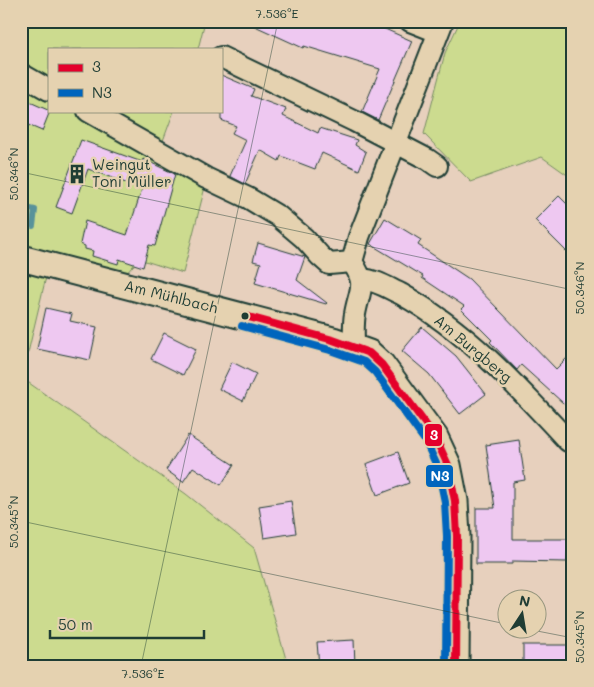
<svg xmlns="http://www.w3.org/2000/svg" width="594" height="687" font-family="Mali,sans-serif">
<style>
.green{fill:#ccdb8f;stroke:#768c62}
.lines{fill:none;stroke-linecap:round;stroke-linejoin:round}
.stream{stroke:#59929a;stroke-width:6}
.building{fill:#eec8f1;stroke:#1f3d34}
.minor-casing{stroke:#1f3d34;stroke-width:24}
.tertiary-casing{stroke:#1f3d34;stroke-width:29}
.minor{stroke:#e5d2b0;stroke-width:20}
.tertiary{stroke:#e5d2b0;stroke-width:25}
.bus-1-casing{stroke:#e5d2b0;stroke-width:11}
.bus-2-casing{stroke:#e5d2b0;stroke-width:11}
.bus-1{stroke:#e4002b;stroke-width:8}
.bus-2{stroke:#0065bd;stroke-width:8}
.ticks{fill:none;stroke:#1f3d34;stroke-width:1;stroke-opacity:0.45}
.bus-dot{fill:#1f3d34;stroke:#e5d2b0;stroke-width:2}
.labels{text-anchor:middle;stroke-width:5;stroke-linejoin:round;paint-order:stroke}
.poi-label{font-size:15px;fill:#1f3d34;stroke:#e5d2b0;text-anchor:start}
.street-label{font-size:15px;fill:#1f3d34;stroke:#e5d2b0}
.line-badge{stroke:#e5d2b0;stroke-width:2}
.badge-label{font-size:14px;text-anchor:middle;font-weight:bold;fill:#fff}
.neatline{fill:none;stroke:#1f3d34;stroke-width:2}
.ticks-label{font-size:12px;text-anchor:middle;fill:#1f3d34}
</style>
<rect width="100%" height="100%" fill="#e7d0bd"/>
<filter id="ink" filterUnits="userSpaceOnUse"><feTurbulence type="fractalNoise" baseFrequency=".02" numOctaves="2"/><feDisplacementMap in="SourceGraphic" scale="10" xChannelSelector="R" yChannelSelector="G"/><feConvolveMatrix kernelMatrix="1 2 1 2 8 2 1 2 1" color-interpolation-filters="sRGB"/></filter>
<g filter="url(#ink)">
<g class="green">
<polygon points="21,21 205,21 198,49 49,49 49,111 174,111 157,157 205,187 183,273 139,259 125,275 21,248"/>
<polygon points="460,21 573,21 573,179 542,157 471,182 424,134 445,53"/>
<polygon points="21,270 46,277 22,378 186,494 254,548 288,666 21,666"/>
</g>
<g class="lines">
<polyline class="stream" points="21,207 35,210 33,226"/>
</g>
<g class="building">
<polygon points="244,21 367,21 412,41 378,120 362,112 380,69 304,46 303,48"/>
<polygon points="221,75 254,89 251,96 286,109 283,116 318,133 320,128 357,140 355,145 366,152 359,170 322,153 315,169 281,156 279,161 260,150 245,184 230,176 246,140 232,133 236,126 221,120"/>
<polygon points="21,98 50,111 42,131 21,122"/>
<polygon points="81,140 142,162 143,159 175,174 155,246 149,245 143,267 119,259 118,264 92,256 93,251 85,249 85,246 80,244 85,221 127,235 142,189 88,169 72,213 56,207"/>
<polygon points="559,196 573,210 573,258 535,220"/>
<polygon points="385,218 421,240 418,245 469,279 556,369 573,352 573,412 521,365 517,370 490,342 492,340 461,309 464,306 422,278 423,276 370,244"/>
<polygon points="258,243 305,257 297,280 327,303 326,304 255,283 261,263 253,261"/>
<polygon points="46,308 72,314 70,321 97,327 90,360 37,349"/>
<polygon points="422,327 456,356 486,394 460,414 429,374 402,351"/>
<polygon points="164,333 196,349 183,375 151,359"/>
<polygon points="232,362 256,374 243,401 219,389"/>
<polygon points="188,435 234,465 221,485 193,467 183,482 166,470"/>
<polygon points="519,440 525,480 513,482 513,539 568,539 567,562 513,561 513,564 476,564 476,508 495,508 486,445"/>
<polygon points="398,452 409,483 377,495 366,464"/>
<polygon points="291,501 296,533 264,538 259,506"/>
<polygon points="354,640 355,666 319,666 317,642"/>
<rect x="523" y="645" width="47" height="21"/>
</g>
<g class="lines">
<defs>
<g id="minor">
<polyline points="410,21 438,32"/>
<polyline points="221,57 354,121 427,159 437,166"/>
<polyline points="21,74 49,90"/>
<polyline points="88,111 206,178 248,198 278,216 304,238 320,256 329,264 352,262"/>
<path d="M 362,279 C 376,280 388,288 401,294 C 467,331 517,386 568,441"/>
<path d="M 354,346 C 354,336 353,324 355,314 C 359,290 368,285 352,262 L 359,237 L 443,21"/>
</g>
<polyline id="tertiary" points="21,258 333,340 369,353 382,365 435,437 448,465 455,501 457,536 456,666"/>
</defs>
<use href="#minor" class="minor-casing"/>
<use href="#tertiary" class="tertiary-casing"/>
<use href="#minor" class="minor"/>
<use href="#tertiary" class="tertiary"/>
<defs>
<polyline id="bus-1" points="245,316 333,340 369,353 382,365 435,437 448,465 455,501 457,536 456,666"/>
<polyline id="bus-2" points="242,326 330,350 364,362 375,372 426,442 438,468 445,502 447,536 446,666"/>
</defs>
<use href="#bus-1" class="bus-1-casing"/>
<use href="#bus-2" class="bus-2-casing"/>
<use href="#bus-1" class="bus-1"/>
<use href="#bus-2" class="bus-2"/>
</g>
</g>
<path class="ticks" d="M 21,172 L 573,290M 21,521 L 506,624M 532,630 L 573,638M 141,666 L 278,21"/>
<defs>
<symbol id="building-bare" viewBox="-9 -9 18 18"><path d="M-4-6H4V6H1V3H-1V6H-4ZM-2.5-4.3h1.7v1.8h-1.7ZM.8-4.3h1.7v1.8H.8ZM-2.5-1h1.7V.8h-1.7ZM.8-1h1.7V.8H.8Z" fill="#1f3d34" stroke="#e5d2b0" stroke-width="2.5" paint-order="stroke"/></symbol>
</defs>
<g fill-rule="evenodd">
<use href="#building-bare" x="63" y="160" width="28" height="28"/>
</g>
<circle class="bus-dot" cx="245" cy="316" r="4.5"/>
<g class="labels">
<g class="poi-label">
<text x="92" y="170">Weingut<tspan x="92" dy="17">Toni Müller</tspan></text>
</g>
<g class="street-label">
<text transform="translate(171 297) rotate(14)" y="5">Am Mühlbach</text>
<text transform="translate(473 349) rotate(40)" y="5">Am Burgberg</text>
</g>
</g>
<g class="line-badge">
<rect x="424" y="423" width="19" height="24" rx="5" fill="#e4002b"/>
<rect x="425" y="464" width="29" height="24" rx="5" fill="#0065bd"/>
</g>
<g class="badge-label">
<text x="434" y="440">3</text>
<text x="440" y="481">N3</text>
</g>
<rect width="594" height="687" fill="none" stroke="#e5d2b0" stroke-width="55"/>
<rect x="48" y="48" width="175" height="65" fill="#e5d2b0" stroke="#96967e"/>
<rect x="58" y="64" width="25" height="8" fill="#e4002b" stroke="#96967e"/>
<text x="92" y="72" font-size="15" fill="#1f3d34">3</text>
<rect x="58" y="89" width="25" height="8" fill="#0065bd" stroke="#96967e"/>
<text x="92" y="98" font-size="15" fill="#1f3d34">N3</text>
<g transform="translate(522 614) rotate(12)"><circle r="24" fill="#e5d2b0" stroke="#96967e"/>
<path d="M0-4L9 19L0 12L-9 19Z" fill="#1f3d34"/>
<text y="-8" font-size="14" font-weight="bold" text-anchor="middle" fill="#1f3d34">N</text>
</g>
<path d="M50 630v8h154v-8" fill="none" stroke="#1f3d34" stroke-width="2.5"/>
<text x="58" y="630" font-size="15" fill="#1f3d34" stroke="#e5d2b0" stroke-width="4" paint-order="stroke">50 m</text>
<rect x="28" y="28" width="538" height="632" class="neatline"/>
<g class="ticks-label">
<text x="277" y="18">7.536°E</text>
<text transform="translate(14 174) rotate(-90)" y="4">50.346°N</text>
<text transform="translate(580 288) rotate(-90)" y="4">50.346°N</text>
<text transform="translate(14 522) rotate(-90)" y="4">50.345°N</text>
<text transform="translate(580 637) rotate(-90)" y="4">50.345°N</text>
<text x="143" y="678">7.536°E</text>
</g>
</svg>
